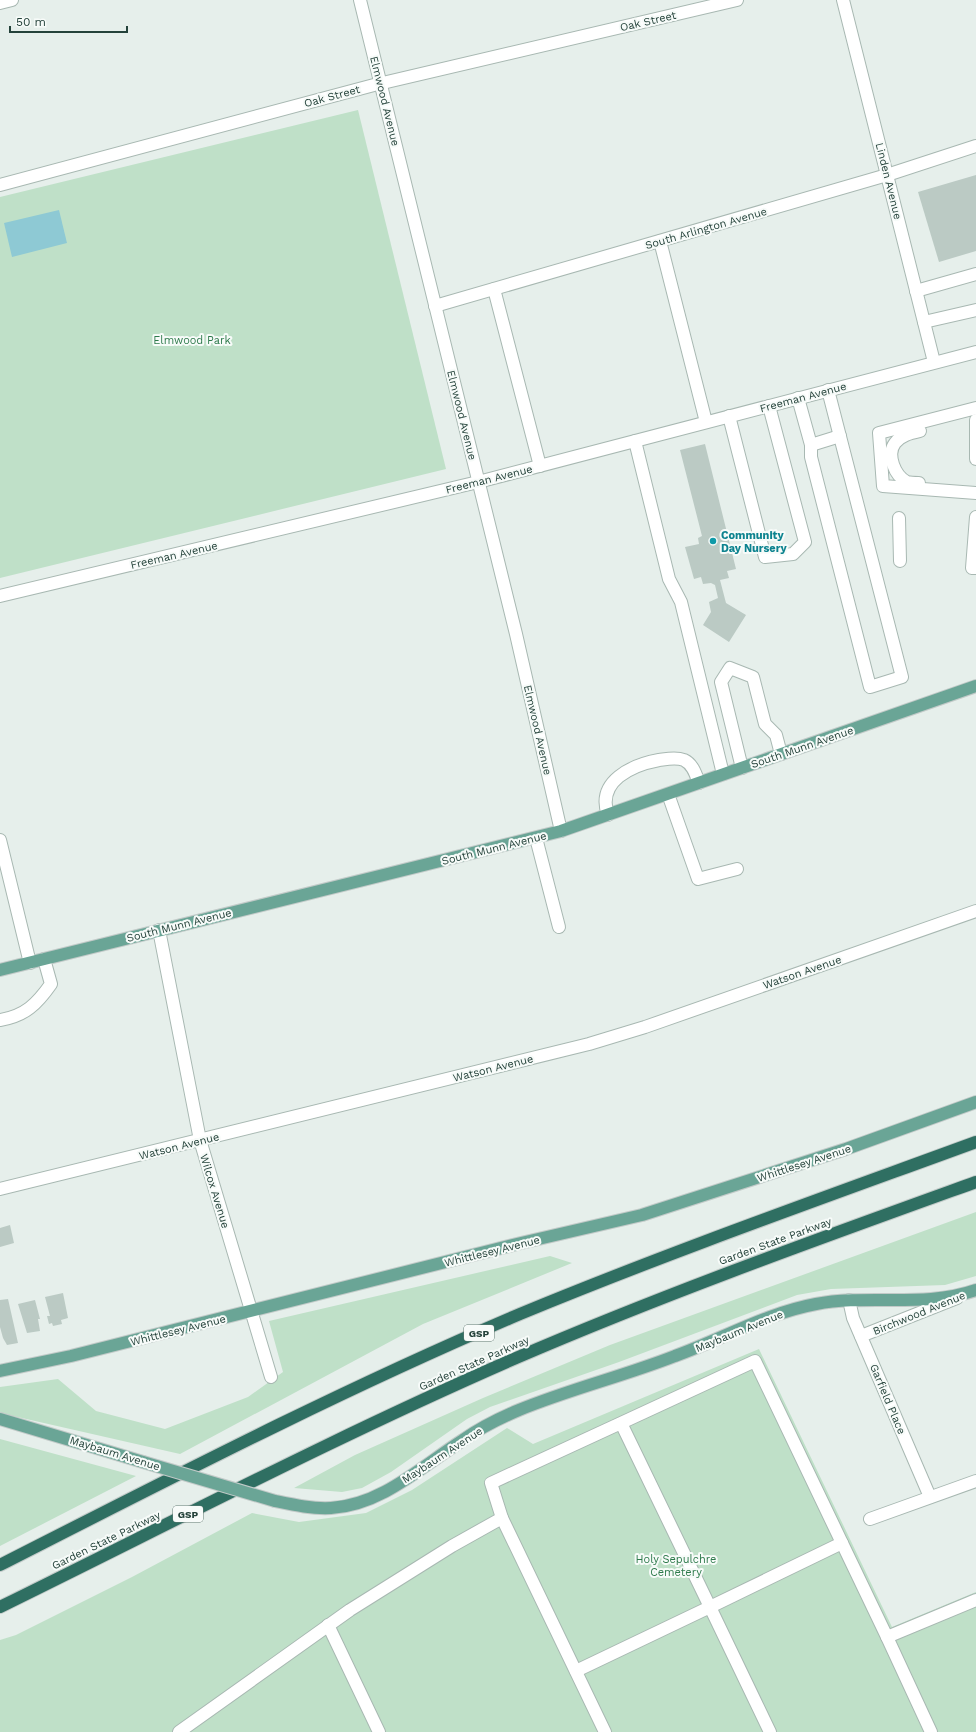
<svg xmlns="http://www.w3.org/2000/svg" width="976" height="1732" font-family="'Work Sans',sans-serif">
<style>
.green{fill:#bfe0c8}
.water{fill:#8ec9d4}
.building{fill:#bbcac4}
.lines{fill:none;stroke-linecap:round;stroke-linejoin:round}
.minor-casing{stroke:#a8b8b2;stroke-width:14}
.major-casing{stroke:#c2cac8;stroke-width:14}
.highway-casing{stroke:#c2cac8;stroke-width:14}
.minor{stroke:#fff;stroke-width:12}
.major{stroke:#6aa596;stroke-width:12}
.highway{stroke:#2f6f62;stroke-width:12}
.major-bridge-casing{stroke:#c2cac8;stroke-width:14;stroke-linecap:butt}
.major-bridge{stroke:#6aa596;stroke-width:12}
.culture-dot{fill:#0f9aa8;stroke:#f7fbf9;stroke-width:1.5}
.labels{text-anchor:middle;stroke-width:4;stroke-linejoin:round;paint-order:stroke}
.shield{fill:#f7fbf9;stroke:#637a73;stroke-width:1}
.shield-label{font-size:10px;font-weight:bold;fill:#24423a}
.street-label{font-size:11px;fill:#24423a;stroke:#f7fbf9}
.park-label{font-size:11px;fill:#2d7a4b;stroke:#f7fbf9}
.culture-label{font-size:11px;font-weight:bold;fill:#0d838f;stroke:#f7fbf9;text-anchor:start}
</style>
<rect width="100%" height="100%" fill="#e6efeb"/>
<g class="green">
<polygon points="358,110 446,469 0,578 0,197"/>
<polygon points="976,1212 976,1276 945,1285 831,1289 797,1295 619,1362 490,1407 467,1419 391,1472 362,1488 342,1492 294,1488 355,1455 483,1398 610,1345"/>
<polygon points="550,1256 572,1263 423,1324 180,1454 0,1413 0,1387 58,1379 96,1411 165,1429 248,1397 283,1372 269,1321"/>
<polygon points="759,1349 892,1627 976,1592 976,1732 0,1732 0,1640 16,1635 132,1577 252,1513 299,1522 366,1513 412,1490 507,1428 533,1444"/>
<polygon points="0,1439 136,1476 0,1546"/>
</g>
<polygon class="water" points="59,210 67,243 12,257 4,223"/>
<g class="building">
<polygon points="976,175 976,251 939,262 918,192"/>
<polygon points="705,444 736,569 727,571 729,578 720,580 726,603 746,615 729,642 703,625 711,612 709,602 718,598 715,585 711,583 703,584 701,577 694,579 685,547 699,544 698,538 702,536 680,450"/>
<polygon points="10,1225 14,1243 0,1247 0,1228"/>
<polygon points="63,1293 68,1318 61,1320 62,1324 53,1326 52,1323 49,1324 47,1316 50,1316 45,1297"/>
<polygon points="8,1299 18,1343 7,1345 3,1338 0,1327 0,1300"/>
<polygon points="35,1300 40,1319 38,1319 40,1331 27,1333 18,1304"/>
</g>
<g class="lines">
<defs>
<g id="minor">
<polyline points="360,0 516,634 561,831"/>
<polyline points="843,0 934,362"/>
<polyline points="0,3 12,0"/>
<polyline points="0,185 374,85 737,0"/>
<polyline points="660,241 706,422"/>
<polyline points="494,289 540,466"/>
<polyline points="916,291 976,274"/>
<polyline points="435,306 887,175 976,146"/>
<polyline points="924,322 976,310"/>
<polyline points="798,398 811,445 811,457 870,687 902,677 828,390"/>
<polyline points="976,408 879,433 883,486 976,493"/>
<polyline points="729,416 765,557 793,554 805,542 769,406"/>
<polyline points="976,420 976,459"/>
<polyline points="635,441 669,579 681,602 723,774"/>
<polyline points="811,445 840,436"/>
<path d="M 919,483 C 916,483 910,483 907,482 C 895,476 886,455 895,443 C 901,435 911,433 920,431"/>
<polyline points="976,517 972,568 976,568"/>
<polyline points="899,518 900,561"/>
<polyline points="0,596 478,482 976,352"/>
<polyline points="742,768 721,682 730,668 753,677 765,724 776,735 781,754"/>
<polyline points="668,794 698,879 737,869"/>
<path d="M 608,815 C 596,781 632,765 659,760 C 667,759 676,757 684,760 C 693,764 696,775 699,783"/>
<polyline points="536,838 559,927"/>
<polyline points="0,840 30,963"/>
<polyline points="159,930 200,1140 271,1377"/>
<path d="M 0,1020 C 25,1016 37,1004 51,984 L 44,959"/>
<polyline points="0,1189 589,1044 645,1027 976,911"/>
<polyline points="849,1300 853,1318 930,1497"/>
<polyline points="861,1336 957,1298"/>
<polyline points="870,1519 976,1481"/>
<polyline points="842,1543 887,1637 931,1732"/>
<polyline points="328,1625 379,1732"/>
<polyline points="887,1637 976,1600"/>
<polyline points="576,1671 710,1607 770,1732"/>
<polyline points="179,1732 350,1610 452,1546 502,1518"/>
<polyline points="605,1732 502,1518 491,1483 621,1423 710,1607 842,1543 755,1361 621,1423"/>
</g>
<g id="major">
<polyline points="0,970 561,831 976,686"/>
<polyline points="0,1371 71,1356 521,1243 642,1215 846,1149 976,1102"/>
<polyline points="0,1419 143,1462"/>
<path d="M 275,1501 C 294,1505 312,1509 331,1508 C 382,1505 422,1466 463,1440 C 480,1428 500,1418 519,1410 C 570,1389 624,1376 675,1356 C 722,1339 767,1313 816,1304 C 869,1294 925,1308 976,1290"/>
</g>
<g id="highway">
<path d="M 0,1565 C 171,1478 343,1389 520,1314 C 670,1252 823,1198 976,1142"/>
<path d="M 0,1607 C 171,1523 341,1434 516,1358 C 667,1293 821,1238 976,1182"/>
</g>
</defs>
<use href="#minor" class="minor-casing"/>
<use href="#major" class="major-casing"/>
<use href="#highway" class="highway-casing"/>
<use href="#minor" class="minor"/>
<use href="#major" class="major"/>
<use href="#highway" class="highway"/>
<defs>
<polyline id="major-bridge" points="143,1462 275,1501"/>
</defs>
<use href="#major-bridge" class="major-bridge-casing"/>
<use href="#major-bridge" class="major-bridge"/>
</g>
<circle class="culture-dot" cx="713" cy="541" r="4"/>
<g class="labels">
<g class="shield">
<rect x="464" y="1325" width="30" height="16" rx="3"/>
<rect x="173" y="1506" width="30" height="16" rx="3"/>
</g>
<g class="shield-label">
<text x="479" y="1337">GSP</text>
<text x="188" y="1518">GSP</text>
</g>
<g class="street-label">
<text transform="translate(648 21) rotate(-13)" y="4">Oak Street</text>
<text transform="translate(332 96) rotate(-15)" y="4">Oak Street</text>
<text transform="translate(385 101) rotate(76)" y="4">Elmwood Avenue</text>
<text transform="translate(889 181) rotate(76)" y="4">Linden Avenue</text>
<text transform="translate(706 228) rotate(-16)" y="4">South Arlington Avenue</text>
<text transform="translate(803 397) rotate(-15)" y="4">Freeman Avenue</text>
<text transform="translate(462 415) rotate(76)" y="4">Elmwood Avenue</text>
<text transform="translate(489 479) rotate(-14)" y="4">Freeman Avenue</text>
<text transform="translate(174 555) rotate(-13)" y="4">Freeman Avenue</text>
<text transform="translate(538 730) rotate(77)" y="4">Elmwood Avenue</text>
<text transform="translate(802 747) rotate(-19)" y="4">South Munn Avenue</text>
<text transform="translate(494 848) rotate(-14)" y="4">South Munn Avenue</text>
<text transform="translate(179 925) rotate(-14)" y="4">South Munn Avenue</text>
<text transform="translate(802 972) rotate(-19)" y="4">Watson Avenue</text>
<text transform="translate(493 1068) rotate(-14)" y="4">Watson Avenue</text>
<text transform="translate(179 1146) rotate(-14)" y="4">Watson Avenue</text>
<text transform="translate(804 1163) rotate(-18)" y="4">Whittlesey Avenue</text>
<text transform="translate(215 1191) rotate(73)" y="4">Wilcox Avenue</text>
<text transform="translate(775 1241) rotate(-20)" y="4">Garden State Parkway</text>
<text transform="translate(492 1251) rotate(-14)" y="4">Whittlesey Avenue</text>
<text transform="translate(919 1313) rotate(-22)" y="4">Birchwood Avenue</text>
<text transform="translate(178 1330) rotate(-14)" y="4">Whittlesey Avenue</text>
<text transform="translate(739 1331) rotate(-22)" y="4">Maybaum Avenue</text>
<text transform="translate(474 1363) rotate(-24)" y="4">Garden State Parkway</text>
<text transform="translate(888 1399) rotate(67)" y="4">Garfield Place</text>
<text transform="translate(115 1453) rotate(17)" y="4">Maybaum Avenue</text>
<text transform="translate(442 1455) rotate(-33)" y="4">Maybaum Avenue</text>
<text transform="translate(106 1540) rotate(-26)" y="4">Garden State Parkway</text>
</g>
<g class="park-label">
<text x="192" y="344">Elmwood Park</text>
<text x="676" y="1563">Holy Sepulchre<tspan x="676" dy="13">Cemetery</tspan></text>
</g>
<g class="culture-label">
<text x="721" y="539">Community<tspan x="721" dy="13">Day Nursery</tspan></text>
</g>
</g>
<path d="M10 26v6h117v-6" fill="none" stroke="#24423a" stroke-width="2"/>
<text x="16" y="26" font-size="12" fill="#24423a" stroke="#f7fbf9" stroke-width="3" paint-order="stroke">50 m</text>
</svg>
